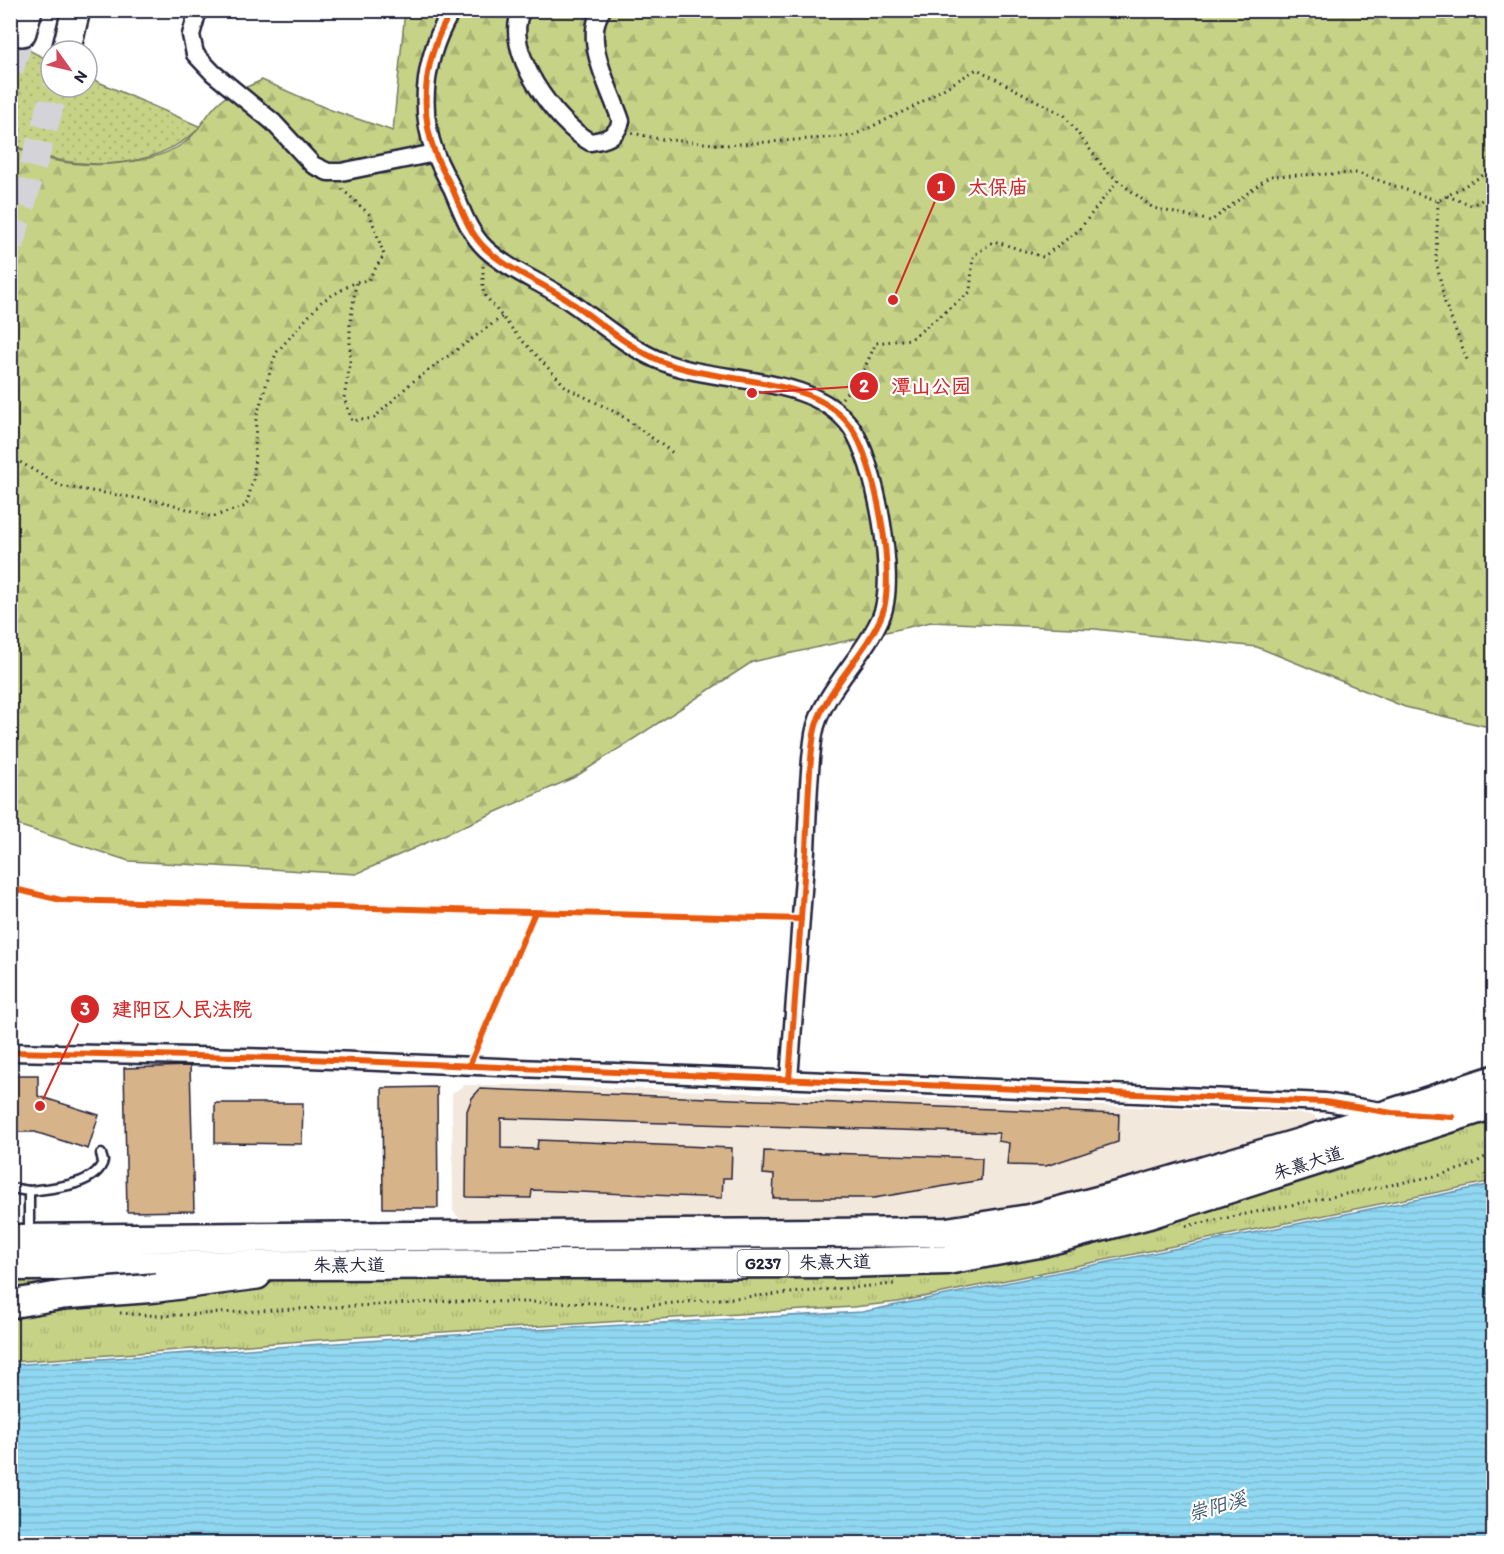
<svg xmlns="http://www.w3.org/2000/svg" width="1504" height="1554" font-family="Itim,'LXGW WenKai TC',sans-serif">
<style>
.built{fill:#f3e8dc}
.grass{fill:url(#grass-dots);stroke:#747a60;stroke-width:1.5}
.forest{fill:url(#forest-firs);stroke:#747a60;stroke-width:1.5}
.park{fill:url(#park-tufts);stroke:#747a60;stroke-width:1.5}
.water{fill:url(#water-rules);stroke:#648fa9;stroke-width:1.5}
.building{fill:#d7b389;stroke:#22223b;stroke-width:1.5}
.lines{fill:none;stroke-linecap:round;stroke-linejoin:round}
.primary-tunnel{stroke:#d3d3d8;stroke-width:27;stroke-dasharray:27 14;stroke-linecap:butt}
.service-casing{stroke:#22223b;stroke-width:13}
.minor-casing{stroke:#22223b;stroke-width:21}
.primary-casing{stroke:#22223b;stroke-width:32}
.trunk-casing{stroke:#22223b;stroke-width:33}
.path{stroke:#22223b;stroke-width:3;stroke-dasharray:1.5 4.5;stroke-linecap:butt}
.service{stroke:#fff;stroke-width:8}
.minor{stroke:#fff;stroke-width:16}
.primary{stroke:#fff;stroke-width:27}
.trunk{stroke:#fff;stroke-width:28}
.primary-bridge-casing{stroke:#22223b;stroke-width:32;stroke-linecap:butt}
.primary-bridge{stroke:#fff;stroke-width:27}
.cycleway-casing{stroke:#fff;stroke-width:10}
.cycleway{stroke:#e8590c;stroke-width:6}
.labels{text-anchor:middle;stroke-width:4.5;stroke-linejoin:round;paint-order:stroke}
.shield{fill:#fff;stroke:#646476;stroke-width:1.5}
.shield-label{font-size:16px;font-weight:bold;fill:#22223b}
.street-label{font-size:18px;fill:#22223b;stroke:#fff}
.water-label{font-size:20px;font-style:italic;fill:#435972;stroke:#fff}
.leader{fill:none;stroke:#d62828;stroke-width:2}
.callout-dot{fill:#d62828;stroke:#fff;stroke-width:2}
.mark-label{font-size:18px;text-anchor:middle;font-weight:bold;fill:#fff}
.callout-label{font-size:20px;text-anchor:middle;font-weight:bold;fill:#d62828;stroke:#fff;stroke-width:4.5;stroke-linejoin:round;paint-order:stroke}
</style>
<defs>
<pattern id="grass-dots" width="8" height="8" patternUnits="userSpaceOnUse" patternTransform="scale(1.5)"><rect width="8" height="8" fill="#c6d285"/><path d="M2 2h.1M6 6h.1" fill="none" stroke="#aab474" stroke-width="1.8" stroke-linecap="round"/></pattern>
<pattern id="forest-firs" width="22" height="20" patternUnits="userSpaceOnUse" patternTransform="scale(1.5)"><rect width="22" height="20" fill="#c6d285"/><path d="M5 1l3.5 6h-7zM16 11l3.5 6h-7z" fill="#aab474"/></pattern>
<pattern id="park-tufts" width="24" height="20" patternUnits="userSpaceOnUse" patternTransform="scale(1.5)"><rect width="24" height="20" fill="#c6d285"/><path d="M3 7l-1-3M5 7V3M7 7l1-3M15 17l-1-3M17 17v-4M19 17l1-3" fill="none" stroke="#aab474"/></pattern>
<pattern id="water-rules" width="6" height="5" patternUnits="userSpaceOnUse" patternTransform="scale(1.5)"><rect width="6" height="5" fill="#90d8f2"/><path d="M0 2.5h6" fill="none" stroke="#7cb9d0"/></pattern>
</defs>
<rect width="100%" height="100%" fill="#fff"/>
<filter id="ink" filterUnits="userSpaceOnUse"><feTurbulence type="fractalNoise" baseFrequency=".0167" numOctaves="2"/><feDisplacementMap in="SourceGraphic" scale="12" xChannelSelector="R" yChannelSelector="G"/><feConvolveMatrix kernelMatrix="1 2 1 2 8 2 1 2 1" color-interpolation-filters="sRGB"/></filter>
<g filter="url(#ink)">
<polygon class="built" points="465,1085 539,1085 1294,1113 1314,1115 1319,1123 1104,1190 994,1211 908,1219 463,1222 453,1211 452,1093"/>
<path class="grass" d="M 10,29 C 17,47 34,53 51,61 L 51,87 L 87,87 L 87,77 L 201,127 C 152,173 74,172 15,146 L 10,143 Z"/>
<path class="forest" d="M 405,11 L 1493,11 L 1493,728 L 1405,707 L 1257,647 L 1095,629 L 931,622 L 752,662 L 575,777 L 356,874 L 129,861 L 11,823 L 10,143 C 50,172 145,171 184,143 C 199,132 205,116 217,104 C 227,93 249,87 262,80 L 328,109 L 393,131 Z"/>
<polygon class="park" points="1493,1111 1493,1181 898,1302 853,1307 359,1337 11,1362 11,1277 960,1263"/>
<polygon class="water" points="1493,1184 1493,1543 11,1543 11,1365 515,1331 862,1312"/>
<g class="building">
<polygon points="190,1066 194,1211 127,1212 124,1068"/>
<polygon points="10,1075 38,1075 38,1096 99,1115 88,1149 35,1132 10,1132"/>
<polygon points="437,1087 438,1208 383,1208 382,1088"/>
<polygon points="480,1089 1119,1114 1118,1142 1046,1166 1007,1165 1009,1143 998,1141 999,1133 501,1118 501,1148 537,1149 538,1140 732,1148 731,1178 723,1178 722,1198 532,1190 531,1198 466,1197 467,1111 472,1098"/>
<polygon points="215,1103 303,1103 302,1144 215,1143"/>
<polygon points="764,1151 982,1158 981,1180 874,1198 773,1198 774,1175 763,1174"/>
</g>
<g class="lines">
<g class="primary-tunnel">
<polyline points="10,70 22,32"/>
<polyline points="10,246 56,87"/>
</g>
<defs>
<g id="service">
<polyline points="10,1188 29,1191 29,1235"/>
<path d="M 29,1191 C 51,1188 96,1186 103,1161 L 101,1154"/>
</g>
<g id="minor">
<polyline points="198,10 191,35 195,54 213,73 273,122 313,165 328,172 341,172 435,153"/>
<path d="M 452,10 C 426,53 417,105 435,153 C 440,166 447,178 453,190 C 462,211 469,233 486,249 C 511,272 544,283 572,303 C 601,323 630,349 663,362 C 720,385 812,373 851,427 C 875,460 898,580 881,617 C 864,657 821,693 814,734 C 808,772 808,812 806,850 C 800,926 795,1003 789,1080"/>
<path d="M 522,10 C 500,49 557,124 590,142 C 605,140 617,137 621,121 C 611,90 581,39 602,10"/>
<polyline points="10,1052 284,1058 1325,1102 1382,1111"/>
</g>
<g id="primary">
<polyline points="22,32 28,10"/>
<polyline points="66,51 76,10"/>
<polyline points="157,1288 257,1275"/>
</g>
<g id="trunk">
<polyline points="10,1239 947,1232 1029,1219 1140,1190 1300,1143 1494,1080"/>
<polyline points="10,1266 843,1263 947,1260 1039,1243 1149,1214 1494,1104"/>
</g>
</defs>
<use href="#service" class="service-casing"/>
<use href="#minor" class="minor-casing"/>
<use href="#primary" class="primary-casing"/>
<use href="#trunk" class="trunk-casing"/>
<g class="path">
<polyline points="632,133 660,139 726,145 852,136 913,107 977,69 1065,116 1106,171 1153,208 1211,221 1270,176 1358,173 1438,201 1494,169"/>
<polyline points="1447,196 1472,205 1494,194"/>
<polyline points="1438,201 1436,260 1445,303 1468,362"/>
<polyline points="483,266 483,293 517,335 567,388 619,414 673,453"/>
<polyline points="356,283 350,325 350,363 344,398 352,421 374,418 411,383 502,317"/>
<polyline points="842,398 860,378 876,343 911,339 970,292 973,256 994,241 1043,257 1079,230 1118,180"/>
<polyline points="10,456 60,486 168,503 212,517 246,506 254,477 256,418 276,353 322,301 356,282 368,280 384,255 370,215 340,187"/>
<polyline points="1186,1226 1440,1175 1470,1166 1494,1152"/>
<polyline points="120,1313 160,1316 452,1301 599,1303 629,1307 894,1284"/>
</g>
<use href="#service" class="service"/>
<use href="#minor" class="minor"/>
<use href="#primary" class="primary"/>
<use href="#trunk" class="trunk"/>
<defs>
<polyline id="primary-bridge" points="10,1304 63,1295 157,1288"/>
</defs>
<use href="#primary-bridge" class="primary-bridge-casing"/>
<use href="#primary-bridge" class="primary-bridge"/>
<defs>
<g id="cycleway">
<path d="M 452,10 C 426,53 417,105 435,153 C 440,166 447,178 453,190 C 462,211 469,233 486,249 C 511,272 544,283 572,303 C 601,323 630,349 663,362 C 720,385 812,373 851,427 C 875,460 898,580 881,617 C 864,657 821,693 814,734 C 808,772 808,812 806,850 C 800,926 795,1003 789,1080"/>
<polyline points="10,888 61,900 801,919"/>
<polyline points="10,1052 284,1058 1325,1102 1392,1113 1452,1117"/>
<polyline points="469,1066 535,912"/>
</g>
</defs>
<use href="#cycleway" class="cycleway-casing"/>
<use href="#cycleway" class="cycleway"/>
</g>
</g>
<g class="labels">
<rect class="shield" x="737.5" y="1250" width="51" height="26" rx="4.5"/>
<g class="shield-label">
<text x="763" y="1269">G237</text>
</g>
<g class="street-label">
<text transform="translate(1308 1163) rotate(-18)" y="6">朱熹大道</text>
<text transform="translate(835 1262) rotate(-1)" y="6">朱熹大道</text>
<text x="349" y="1271">朱熹大道</text>
</g>
<g class="water-label">
<text transform="translate(1217 1506) rotate(-16)" y="7">崇阳溪</text>
</g>
</g>
<path class="leader" d="M893 300L941 187M752 393L864 386M40 1106L85 1009"/>
<g class="callout-dot">
<circle cx="893" cy="300" r="6"/>
<circle cx="752" cy="393" r="6"/>
<circle cx="40" cy="1106" r="6"/>
<circle cx="941" cy="187" r="15"/>
<circle cx="864" cy="386" r="15"/>
<circle cx="85" cy="1009" r="15"/>
</g>
<g class="mark-label">
<text x="941" y="193">1</text>
<text x="864" y="392">2</text>
<text x="85" y="1015">3</text>
</g>
<g class="callout-label">
<text x="998" y="194">太保庙</text>
<text x="931" y="393">潭山公园</text>
<text x="182" y="1016">建阳区人民法院</text>
</g>
<rect width="1504" height="1554" fill="none" stroke="#fff" stroke-width="36"/>
<rect x="18" y="18" width="1468" height="1518" fill="none" stroke="#22223b" stroke-width="2" filter="url(#ink)"/>
<g transform="translate(69 69) rotate(124)"><circle r="28" fill="#ffffff" stroke="#a7a7b1" stroke-width="1.5"/>
<path d="M0-4.5L10 22L0 15L-10 22Z" fill="#d1495b"/>
<text y="-9" font-size="16" font-weight="bold" text-anchor="middle" fill="#22223b">N</text>
</g>
</svg>
